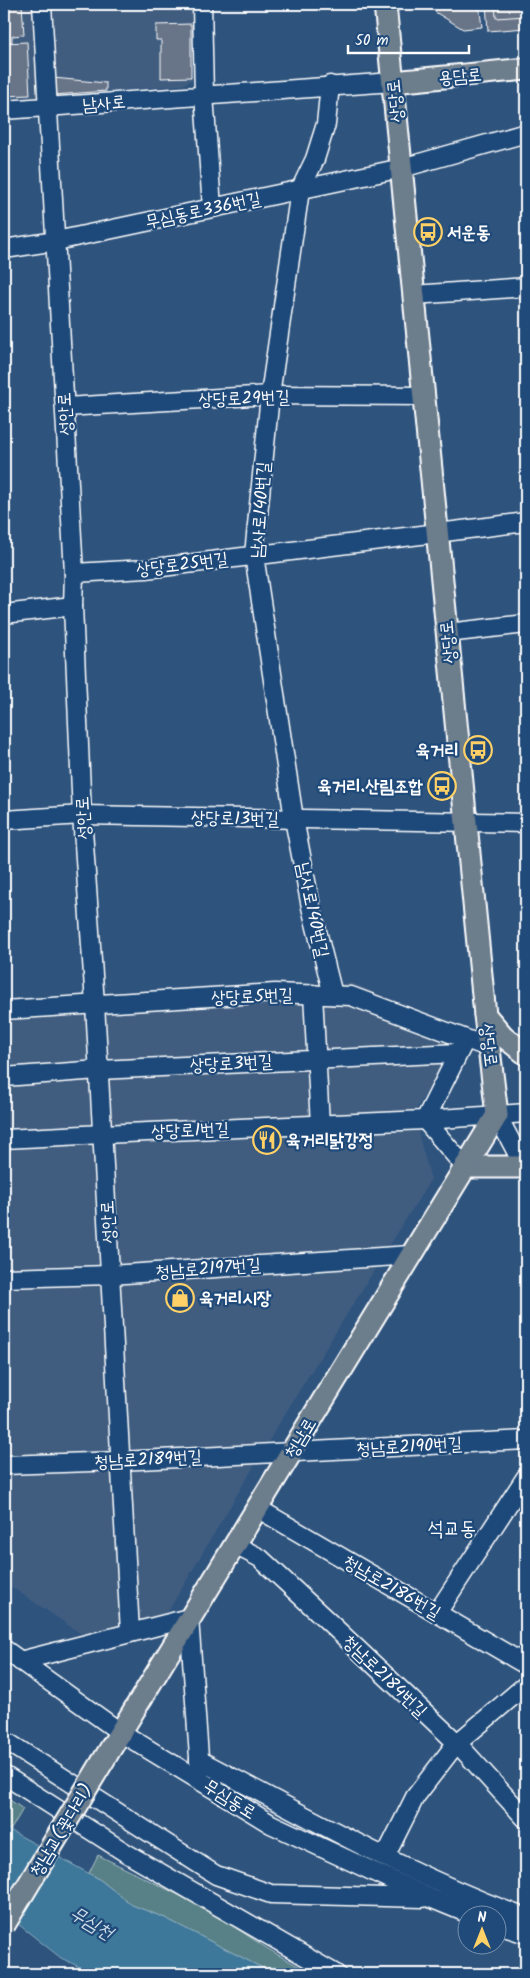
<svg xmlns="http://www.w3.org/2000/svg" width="530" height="1978" font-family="Kalam,'Poor Story',sans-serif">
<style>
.built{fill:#3f5d80}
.green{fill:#588187;stroke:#acc0c3}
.water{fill:#3e7799;stroke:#8badc2}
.building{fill:#687588;stroke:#fff}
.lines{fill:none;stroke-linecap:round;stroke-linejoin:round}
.minor-casing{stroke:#fff;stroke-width:21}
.major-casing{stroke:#fff;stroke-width:25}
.minor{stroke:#1f4a7a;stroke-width:18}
.major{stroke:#6c7d8c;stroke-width:21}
.major-bridge-casing{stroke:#fff;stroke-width:25;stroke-linecap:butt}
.major-bridge{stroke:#6c7d8c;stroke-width:21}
.labels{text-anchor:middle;stroke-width:4.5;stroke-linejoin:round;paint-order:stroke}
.street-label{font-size:18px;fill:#fff;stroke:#1f4a7a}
.poi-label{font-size:18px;font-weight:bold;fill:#fff;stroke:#1f4a7a;text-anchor:start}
.water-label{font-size:19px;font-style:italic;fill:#cfdde6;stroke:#1f4a7a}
.quarter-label{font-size:20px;fill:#fff;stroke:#1f4a7a}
</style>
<rect width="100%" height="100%" fill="#2e537d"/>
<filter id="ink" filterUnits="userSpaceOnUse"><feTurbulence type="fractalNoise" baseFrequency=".02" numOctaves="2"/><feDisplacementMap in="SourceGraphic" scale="10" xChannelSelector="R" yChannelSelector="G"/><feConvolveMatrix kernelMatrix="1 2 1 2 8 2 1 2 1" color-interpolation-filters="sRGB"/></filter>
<g filter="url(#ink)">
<g class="built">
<polygon points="4,4 198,4 197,76 183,85 4,100"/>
<polygon points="352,983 449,1024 454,1048 415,1111 419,1137 431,1179 283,1417 166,1615 83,1635 4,1582 4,1001"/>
</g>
<g class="green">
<polygon points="4,1796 23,1809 10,1831 4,1827"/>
<polygon points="98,1855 209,1910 268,1949 312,1974 274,1974 165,1918 132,1905 99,1879 89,1873"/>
</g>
<polygon class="water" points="4,1827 99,1879 132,1905 165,1918 274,1974 94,1974 61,1958 4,1913"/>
<g class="building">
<polygon points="4,4 22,4 24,35 12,36 12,42 4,42"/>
<polygon points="291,4 333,4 333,6 291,5"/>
<polygon points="434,4 479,4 482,27 463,29 435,12"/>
<polygon points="486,4 526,4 526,28 488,31"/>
<polygon points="495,4 526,4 526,16 496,18"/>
<polygon points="191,24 191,77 161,78 161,40 156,40 156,25"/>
<polygon points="27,42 30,95 4,96 4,43"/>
<polygon points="53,78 106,83 106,91 54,95"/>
</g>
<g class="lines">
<defs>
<g id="minor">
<polyline points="42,4 74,573 73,606 82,815 95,1004 130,1632"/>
<polyline points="202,4 204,95 212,208"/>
<polyline points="330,85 326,124 315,159 300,190 270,395 254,555 294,819 311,907 333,995"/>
<polyline points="4,110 393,82"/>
<polyline points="4,249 56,241 402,168 526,133"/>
<polyline points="414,295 526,287"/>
<polyline points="65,407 270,395 424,396"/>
<polyline points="74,573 146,569 526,522"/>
<polyline points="4,614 73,606"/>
<polyline points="447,633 526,624"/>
<polyline points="4,820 82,815 526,823"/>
<polyline points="313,994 320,1125"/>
<polyline points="4,1010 275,993 351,996 490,1048"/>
<polyline points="462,1046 425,1120 465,1167"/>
<polyline points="4,1077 99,1070 458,1053"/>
<polyline points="497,1115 526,1170"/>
<polyline points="4,1139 103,1134 425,1120 526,1113"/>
<polyline points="4,1278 110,1275 411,1255"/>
<polyline points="4,1465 120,1461 526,1440"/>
<polyline points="257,1508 526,1665"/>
<polyline points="235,1545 260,1558 332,1625 457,1743 526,1819"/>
<polyline points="437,1613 526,1477"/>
<polyline points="4,1649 120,1732 271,1824 430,1898 474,1916"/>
<polyline points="20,1661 189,1618 200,1771"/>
<polyline points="4,1740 216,1875 271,1894 423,1898"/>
<path d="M 199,1760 C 307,1816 412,1877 526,1918"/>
<polyline points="4,1775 126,1853 336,1974"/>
<polyline points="385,1857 415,1797 455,1745 526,1685"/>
<polyline points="498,1925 526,1934"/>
</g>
<g id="major">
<polyline points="393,82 526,69"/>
<polyline points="485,1015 503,1036 526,1054"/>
<polyline points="465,1167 525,1167"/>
<polyline points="103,1761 497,1115 485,1015 385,4"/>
</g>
</defs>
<use href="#minor" class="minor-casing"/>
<use href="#major" class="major-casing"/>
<use href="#minor" class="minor"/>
<use href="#major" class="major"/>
<defs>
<polyline id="major-bridge" points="4,1925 103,1761"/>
</defs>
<use href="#major-bridge" class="major-bridge-casing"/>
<use href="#major-bridge" class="major-bridge"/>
</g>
</g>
<defs>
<symbol id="bus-ring" viewBox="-11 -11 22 22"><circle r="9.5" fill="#1f4a7a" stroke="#ffd166" stroke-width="1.5"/><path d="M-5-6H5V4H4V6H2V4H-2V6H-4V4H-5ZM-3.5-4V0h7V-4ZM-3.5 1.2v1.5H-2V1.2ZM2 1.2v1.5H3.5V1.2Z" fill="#ffd166"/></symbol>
<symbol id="restaurant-ring" viewBox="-11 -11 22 22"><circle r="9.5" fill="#1f4a7a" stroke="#ffd166" stroke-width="1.5"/><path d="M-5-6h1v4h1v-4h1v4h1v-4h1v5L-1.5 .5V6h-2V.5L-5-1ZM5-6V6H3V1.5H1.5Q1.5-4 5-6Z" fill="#ffd166"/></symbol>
<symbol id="shop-ring" viewBox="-11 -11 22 22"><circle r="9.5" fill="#1f4a7a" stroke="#ffd166" stroke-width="1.5"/><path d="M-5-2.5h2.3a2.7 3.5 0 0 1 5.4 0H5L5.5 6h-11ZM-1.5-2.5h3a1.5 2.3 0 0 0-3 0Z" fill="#ffd166"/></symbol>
</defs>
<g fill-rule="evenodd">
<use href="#bus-ring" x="412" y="216" width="32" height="32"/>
<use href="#bus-ring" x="462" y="734" width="32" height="32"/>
<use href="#bus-ring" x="426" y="770" width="32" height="32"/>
<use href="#restaurant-ring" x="251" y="1124" width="32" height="32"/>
<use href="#shop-ring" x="164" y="1282" width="32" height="32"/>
</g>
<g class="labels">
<g class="street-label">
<text transform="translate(460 76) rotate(-5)" y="6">용담로</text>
<text transform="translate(395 101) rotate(-96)" y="6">상당로</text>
<text transform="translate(104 103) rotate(-5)" y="6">남사로</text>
<text transform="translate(203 210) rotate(-12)" y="6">무심동로336번길</text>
<text transform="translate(244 398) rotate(-2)" y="6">상당로29번길</text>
<text transform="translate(65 414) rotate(-93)" y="6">성안로</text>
<text transform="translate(260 510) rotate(-86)" y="6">남사로140번길</text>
<text transform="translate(182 564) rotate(-7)" y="6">상당로25번길</text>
<text transform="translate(448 642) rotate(-96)" y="6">상당로</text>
<text transform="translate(83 818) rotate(-93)" y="6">성안로</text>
<text transform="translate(235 818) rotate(1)" y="6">상당로13번길</text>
<text transform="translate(313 910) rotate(78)" y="6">남사로140번길</text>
<text transform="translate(252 996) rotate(-2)" y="6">상당로5번길</text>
<text transform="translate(489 1045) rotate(83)" y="6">상당로</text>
<text transform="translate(231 1063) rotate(-3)" y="6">상당로3번길</text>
<text transform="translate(190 1130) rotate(-2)" y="6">상당로1번길</text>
<text transform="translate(108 1222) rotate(-93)" y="6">성안로</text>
<text transform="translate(208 1268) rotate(-4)" y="6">청남로2197번길</text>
<text transform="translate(300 1438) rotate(-59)" y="6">청남로</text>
<text transform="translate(409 1446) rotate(-3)" y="6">청남로2190번길</text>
<text transform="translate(148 1459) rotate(-3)" y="6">청남로2189번길</text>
<text transform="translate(392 1587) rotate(30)" y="6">청남로2186번길</text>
<text transform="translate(385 1676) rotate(44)" y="6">청남로2184번길</text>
<text transform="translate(230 1799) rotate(32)" y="6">무심동로</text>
<text transform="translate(61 1830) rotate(-59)" y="6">청남교(꽃다리)</text>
</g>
<g class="poi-label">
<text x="447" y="238">서운동</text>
<text x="459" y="756" text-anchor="end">육거리</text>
<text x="423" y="792" text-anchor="end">육거리.산림조합</text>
<text x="286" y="1146">육거리닭강정</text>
<text x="199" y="1304">육거리시장</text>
</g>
<g class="water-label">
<text transform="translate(92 1922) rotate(31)" y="7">무심천</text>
</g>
<g class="quarter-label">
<text x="452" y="1535">석교동</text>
</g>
</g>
<rect width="530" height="1978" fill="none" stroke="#1f4a7a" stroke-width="20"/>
<rect x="10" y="10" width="510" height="1958" fill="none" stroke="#fff" stroke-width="2" filter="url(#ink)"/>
<g transform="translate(482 1930)"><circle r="24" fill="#1f4a7a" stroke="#7992af"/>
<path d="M0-4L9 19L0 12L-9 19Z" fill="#ffd166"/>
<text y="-8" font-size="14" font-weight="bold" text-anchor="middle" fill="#ffffff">N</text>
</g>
<path d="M348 45v8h121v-8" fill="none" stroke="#ffffff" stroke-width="2.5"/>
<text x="355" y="45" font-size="15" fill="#ffffff" stroke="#1f4a7a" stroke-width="4" paint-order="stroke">50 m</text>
</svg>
